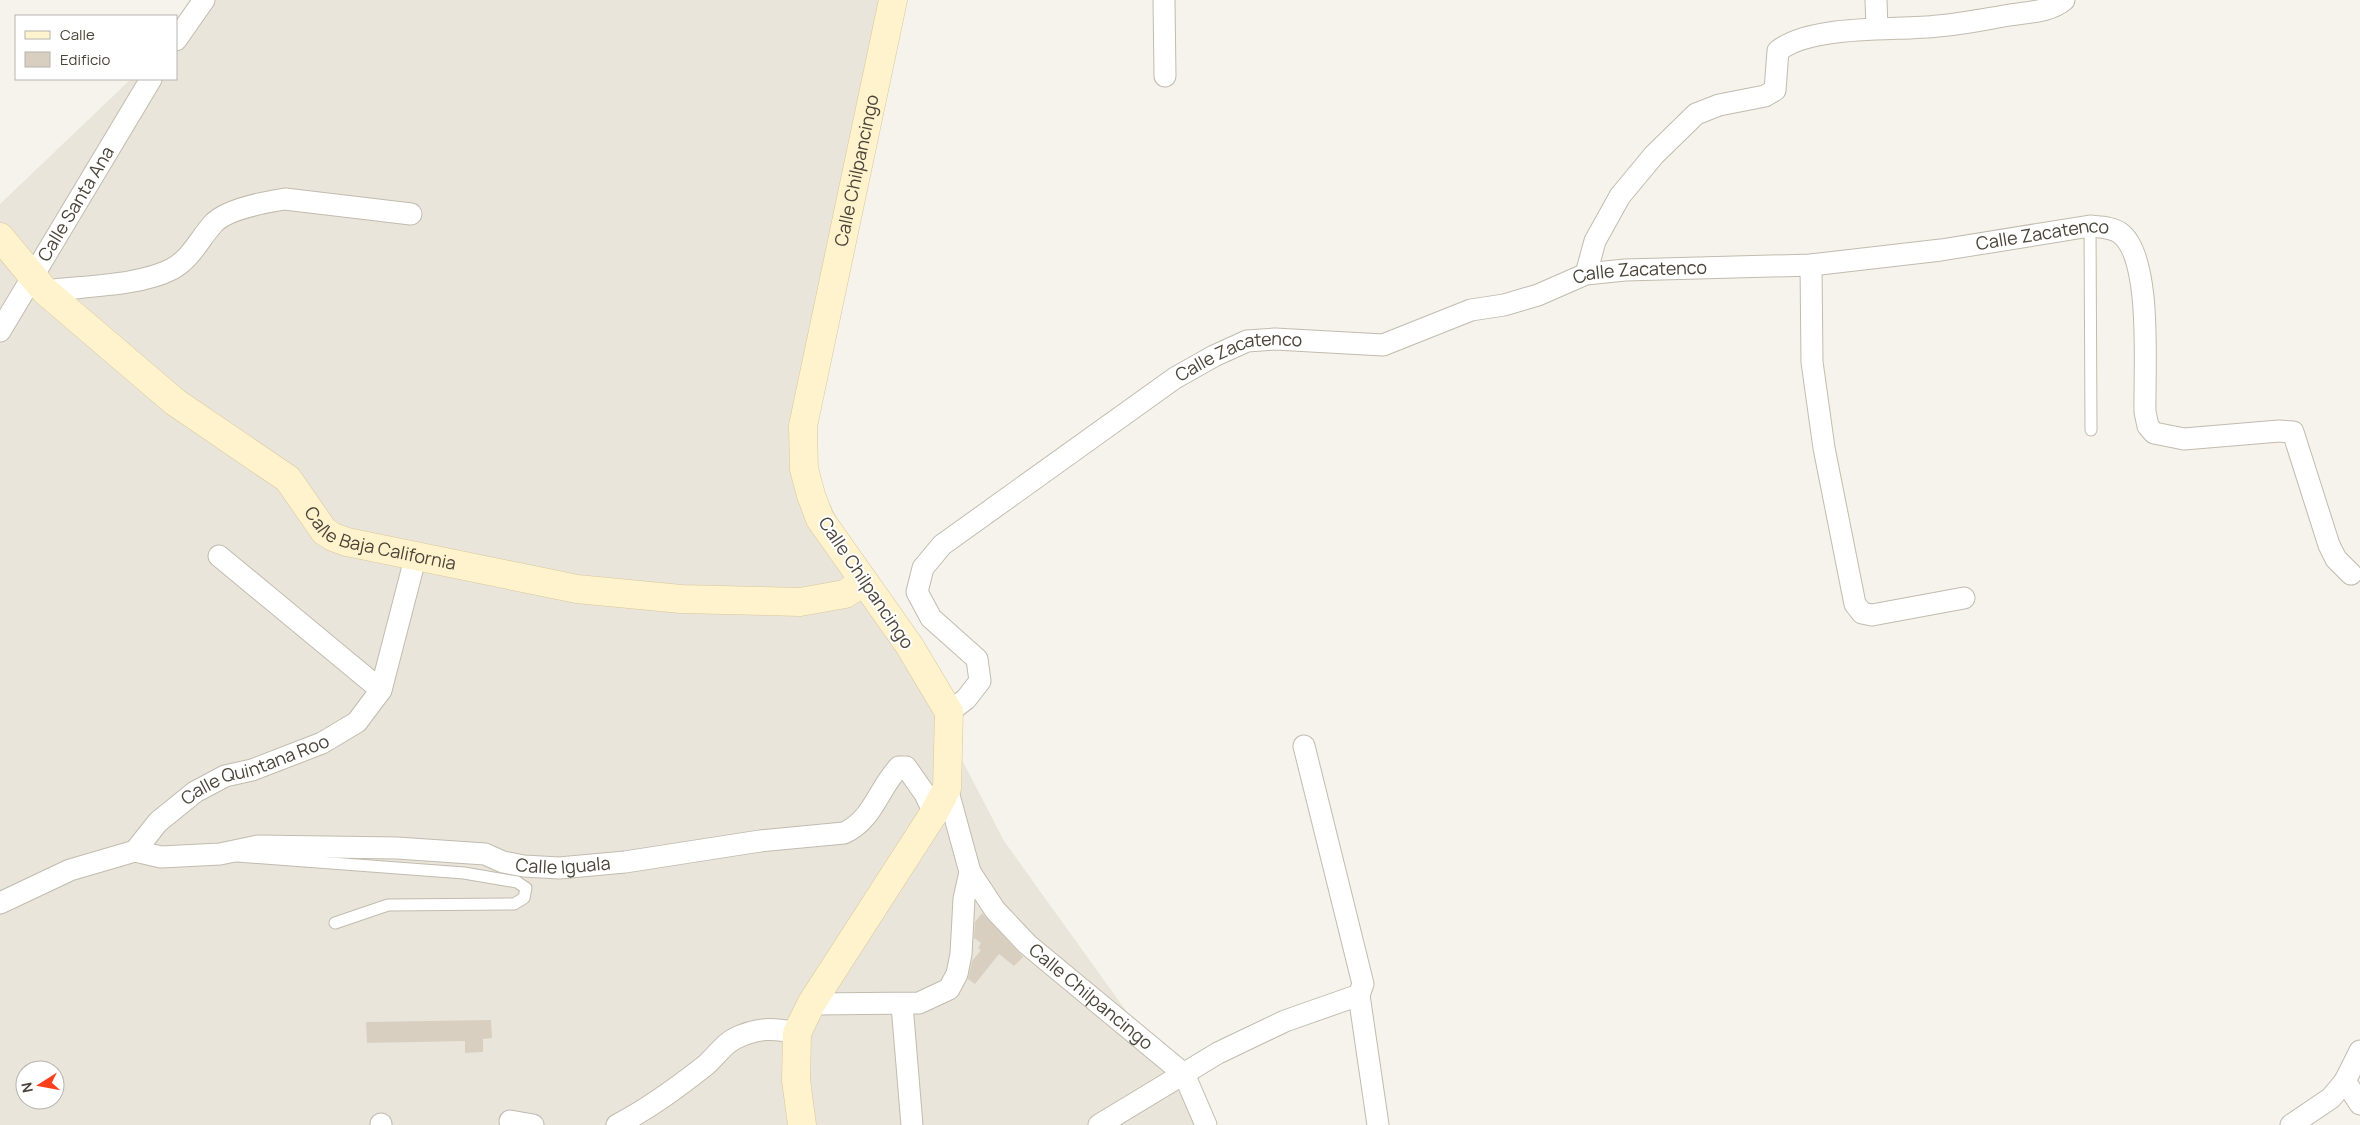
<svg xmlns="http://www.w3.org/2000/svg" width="2360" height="1125" font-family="Manrope,sans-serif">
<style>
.residential{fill:#eae5da;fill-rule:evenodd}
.building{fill:#d8cfc1}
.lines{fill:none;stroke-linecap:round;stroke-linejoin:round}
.lane-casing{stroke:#c2bbae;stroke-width:13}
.street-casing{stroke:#c2bbae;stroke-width:23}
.secondary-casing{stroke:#d6c79b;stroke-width:29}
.lane{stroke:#fff;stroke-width:11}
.street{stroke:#fff;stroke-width:21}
.secondary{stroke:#fff3cd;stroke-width:28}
.labels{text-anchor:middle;stroke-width:4;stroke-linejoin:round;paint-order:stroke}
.street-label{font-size:18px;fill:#4b4439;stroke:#fff}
</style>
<rect width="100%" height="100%" fill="#f6f3ec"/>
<path class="residential" d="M 214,0 L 895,0 L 801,448 L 1004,841 L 1208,1125 L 0,1125 L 0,204 L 131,79 L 176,79 L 176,36 ZM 25,1070 L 55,1070 L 55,1100 L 25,1100 Z"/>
<g class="building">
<polygon points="982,913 1023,957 1014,966 999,954 975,984 968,979 972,961 981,950 978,948 981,943 974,938 975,922"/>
<polygon points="491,1020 492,1038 483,1039 483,1052 465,1053 465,1041 367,1043 366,1022"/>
</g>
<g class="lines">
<defs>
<g id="lane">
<polyline points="2090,226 2091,430"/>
<polyline points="237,856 464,873 517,882 526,888 524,898 514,904 388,905 335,923"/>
</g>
<g id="street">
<polyline points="1164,0 1165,76"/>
<polyline points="1876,0 1877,28"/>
<polyline points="176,40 204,0"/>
<polyline points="1811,265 1812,362 1824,448 1855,604 1862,613 1872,615 1964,598"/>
<path d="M 1586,274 L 1595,241 L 1620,196 L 1654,155 L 1696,114 L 1719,105 L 1765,96 L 1775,90 L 1778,51 C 1811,24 1897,31 1938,26 C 1962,24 1986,19 2010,15 C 2028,12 2050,12 2064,0"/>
<path d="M 45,291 C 82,286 140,286 172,269 C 191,259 200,238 213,224 C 226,209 266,202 285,199 L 411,214"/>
<path id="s1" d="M 0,331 L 151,79"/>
<polyline points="219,556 381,690"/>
<path id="s2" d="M 949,712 L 966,699 L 980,681 L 977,659 L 931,618 L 917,592 L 923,568 L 942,545 L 1175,378 L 1214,356 L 1247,341 L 1275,339 L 1383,345 L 1471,310 L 1504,305 L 1538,295 L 1586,274 L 1625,270 L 1811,265 L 1941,250 L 2090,226 C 2099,227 2112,227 2120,233 C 2153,257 2144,372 2145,412 L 2148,426 L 2154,433 L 2184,439 L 2279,431 L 2293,432 L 2329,545 L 2336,559 L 2351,574"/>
<path id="s3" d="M 135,851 L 161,857 L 220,854 L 258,846 L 397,848 L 485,854 L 503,862 L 524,866 L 559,868 L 625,862 L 760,841 L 844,833 C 873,820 878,789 899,767 L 906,767 L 925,794 L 934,813"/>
<path id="s4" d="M 970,872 L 995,910 L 1027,944 L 1184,1074 L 1206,1125"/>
<path id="s5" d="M 0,903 L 70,870 L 135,851 L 158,822 L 195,792 L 225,776 L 252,770 L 322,743 L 357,722 L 381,690 L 416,555"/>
<polyline points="1359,995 1378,1125"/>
<polyline points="811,1004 919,1003 949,989 957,974 961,954 964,899 970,872 947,788"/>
<polyline points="902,1005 912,1125"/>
<polyline points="2345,1081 2360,1104"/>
<polyline points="510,1121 533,1125"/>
<polyline points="381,1125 381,1124"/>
<path d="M 617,1125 C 650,1108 678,1087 706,1065 C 715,1057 724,1044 734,1039 C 757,1027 774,1028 797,1033"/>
<polyline points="1099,1125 1218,1053 1285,1021 1359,995 1363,984 1304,746"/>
<polyline points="2291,1125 2331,1098 2345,1081 2360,1051"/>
</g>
<g id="secondary">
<path id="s6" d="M 0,237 L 45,291 L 175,402 L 288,479 L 324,531 L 333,537 L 347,542 L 577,589 L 681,599 L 800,602 L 845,594 L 863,582"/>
<path id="s7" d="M 802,1125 L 796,1080 L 797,1033 L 811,1004 L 934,813 L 947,788 L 949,712 L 909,645 L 820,519 L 811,495 L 804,469 L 803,426 L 893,0"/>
</g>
</defs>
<use href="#lane" class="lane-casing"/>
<use href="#street" class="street-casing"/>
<use href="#secondary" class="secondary-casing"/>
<use href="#lane" class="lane"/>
<use href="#street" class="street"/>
<use href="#secondary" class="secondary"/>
</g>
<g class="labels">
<g class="street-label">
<text dy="6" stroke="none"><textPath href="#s7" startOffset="1045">Calle Chilpancingo</textPath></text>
<text dy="6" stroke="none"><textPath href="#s1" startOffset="148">Calle Santa Ana</textPath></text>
<text dy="6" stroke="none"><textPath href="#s2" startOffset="1391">Calle Zacatenco</textPath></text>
<text dy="6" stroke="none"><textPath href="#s2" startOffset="986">Calle Zacatenco</textPath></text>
<text dy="6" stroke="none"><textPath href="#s2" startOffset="568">Calle Zacatenco</textPath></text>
<text dy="6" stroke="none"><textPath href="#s6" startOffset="496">Calle Baja California</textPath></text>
<text transform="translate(866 583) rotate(56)" y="6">Calle Chilpancingo</text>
<text dy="6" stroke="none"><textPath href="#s5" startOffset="294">Calle Quintana Roo</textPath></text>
<text dy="6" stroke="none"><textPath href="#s3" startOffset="432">Calle Iguala</textPath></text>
<text dy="6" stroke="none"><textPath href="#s4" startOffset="175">Calle Chilpancingo</textPath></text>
</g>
</g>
<rect x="15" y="15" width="162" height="65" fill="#ffffff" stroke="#b7b4b0"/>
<rect x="25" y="31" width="25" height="8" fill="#fff3cd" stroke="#b7b4b0"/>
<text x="60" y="40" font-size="15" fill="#4b4439">Calle</text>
<rect x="25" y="52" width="25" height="15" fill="#d8cfc1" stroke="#b7b4b0"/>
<text x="60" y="65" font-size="15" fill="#4b4439">Edificio</text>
<g transform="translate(40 1085) rotate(259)"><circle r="24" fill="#ffffff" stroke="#b7b4b0"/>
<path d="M0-4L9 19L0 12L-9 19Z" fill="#fc3f1d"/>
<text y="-8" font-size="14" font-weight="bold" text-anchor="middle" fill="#4b4439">N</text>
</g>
</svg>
